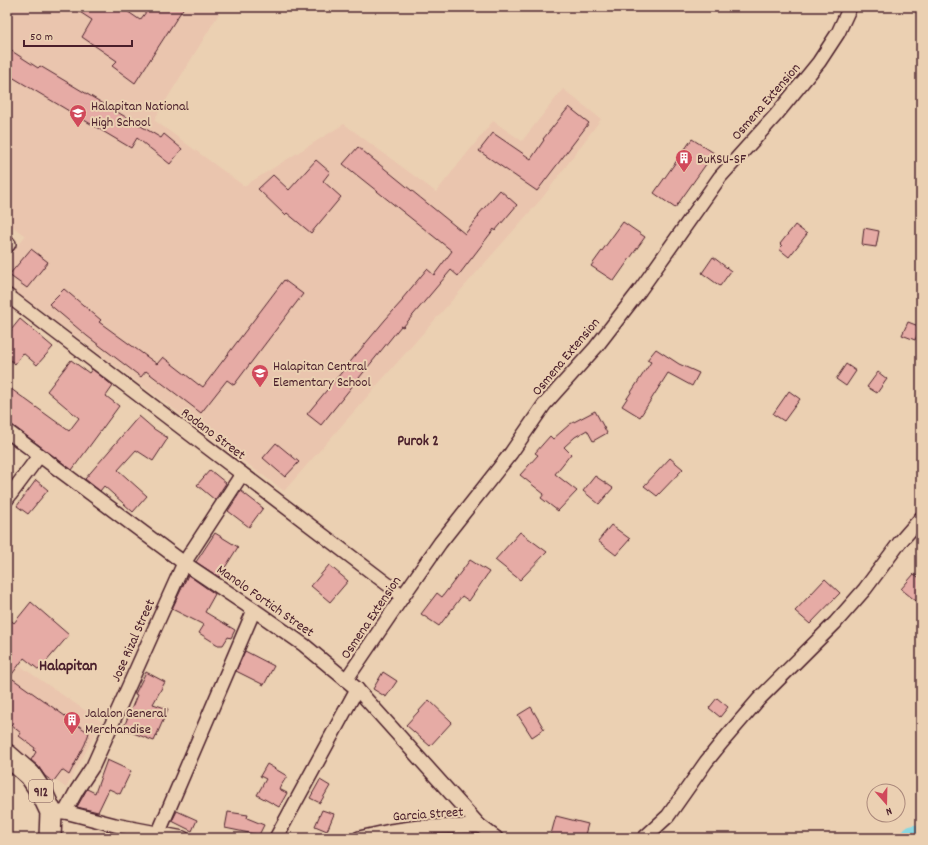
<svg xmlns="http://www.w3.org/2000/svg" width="928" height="845" font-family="Dekko,sans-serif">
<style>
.built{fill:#eac5ae}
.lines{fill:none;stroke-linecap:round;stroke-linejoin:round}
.river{stroke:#88d8e2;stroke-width:26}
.building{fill:#e6aba5;stroke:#4a1f2b}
.minor-casing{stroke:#4a1f2b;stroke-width:16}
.trunk-casing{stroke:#4a1f2b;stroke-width:24}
.minor{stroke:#ebd0b2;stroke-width:13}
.trunk{stroke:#ebd0b2;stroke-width:21}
.labels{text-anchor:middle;stroke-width:4;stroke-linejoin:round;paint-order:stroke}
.shield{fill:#ebd0b2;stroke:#7a5454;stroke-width:1}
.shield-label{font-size:13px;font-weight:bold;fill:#4a1f2b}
.street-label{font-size:14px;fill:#4a1f2b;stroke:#ebd0b2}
.poi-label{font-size:14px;fill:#4a1f2b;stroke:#ebd0b2;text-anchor:start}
.neighbourhood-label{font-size:15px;font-weight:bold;fill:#4a1f2b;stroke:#ebd0b2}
.quarter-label{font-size:16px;font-weight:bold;fill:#4a1f2b;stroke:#ebd0b2}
</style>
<rect width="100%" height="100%" fill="#ebd0b2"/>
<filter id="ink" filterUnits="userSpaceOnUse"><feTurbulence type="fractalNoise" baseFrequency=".025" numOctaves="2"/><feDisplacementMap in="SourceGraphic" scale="8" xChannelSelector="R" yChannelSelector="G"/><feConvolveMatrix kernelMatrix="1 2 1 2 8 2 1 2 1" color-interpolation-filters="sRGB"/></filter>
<g filter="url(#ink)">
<g class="built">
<polygon points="7,7 223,7 154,120 244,186 344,124 436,192 493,121 522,141 563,89 601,119 543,197 284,491 7,285 7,260 25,236 7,222"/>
<polygon points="7,657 102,722 66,788 7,744"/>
</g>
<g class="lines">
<polyline class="river" points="914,838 921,837"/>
</g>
<g class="building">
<polygon points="72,7 121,7 140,20 150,7 184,7 135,83 112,66 117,61 82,37 92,20"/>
<polygon points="7,48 38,68 40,66 161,138 164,134 182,149 170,164 137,138 131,148 7,74"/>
<polygon points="569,107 589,123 537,191 479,151 493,133 531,159 544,140 543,139"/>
<polygon points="692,139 714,153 675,208 654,193"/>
<polygon points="358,147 465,234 479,216 478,215 500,190 517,205 495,231 494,229 458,276 451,270 403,327 401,326 321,425 307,414 385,320 403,300 402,299 427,269 434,275 452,251 343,164"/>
<polygon points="316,160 330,172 323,181 341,197 311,233 287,213 285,215 258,189 273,175 289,190"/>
<polygon points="623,222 645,237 614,281 591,266"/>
<polygon points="795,225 807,234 789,257 779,249 782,246 780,244"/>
<polygon points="864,228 879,231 876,247 862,245"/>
<polygon points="31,249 48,262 27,288 9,275"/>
<polygon points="713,257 731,271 720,286 702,273"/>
<polygon points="284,280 303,294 234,385 227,380 201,413 146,371 141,377 87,336 49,304 64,289 101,320 99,322 157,364 163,357 199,385 199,384 203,387"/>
<polygon points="20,319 53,347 37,365 23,353 15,364 7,357 7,335"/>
<polygon points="908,322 921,327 915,340 902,335"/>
<polygon points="656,349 679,364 699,373 692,386 668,373 640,417 622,406 651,362 647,360"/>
<polygon points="71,360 89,373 92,369 113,386 106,396 119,406 72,470 12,425 7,423 7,386 69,431 79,418 47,391"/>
<polygon points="846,364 856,371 846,386 836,379"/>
<polygon points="878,372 887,379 877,393 867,387"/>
<polygon points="789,391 800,399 784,421 773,414"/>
<polygon points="595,411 607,433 593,441 587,430 575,437 564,447 571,454 555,474 577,491 558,511 541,498 544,494 520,475 538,455 535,453 550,436 553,439 570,424"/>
<polygon points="139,416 154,429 168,438 153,461 136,450 118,470 147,496 133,512 104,486 100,491 85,479"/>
<polygon points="276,443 299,462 285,477 263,458"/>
<polygon points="670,458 683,469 657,496 644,486"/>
<polygon points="210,470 226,483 215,500 197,485"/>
<polygon points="595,476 613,488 599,504 583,491"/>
<polygon points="36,480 48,490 28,514 17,506"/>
<polygon points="241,491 263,508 249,527 228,511"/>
<polygon points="611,525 630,539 616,555 598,541"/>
<polygon points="520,532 547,552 520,580 495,560"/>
<polygon points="215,533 238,547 219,577 196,562"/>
<polygon points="470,560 489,572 469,601 462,596 439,626 421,614 437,593 442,597"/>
<polygon points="329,565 348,581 330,602 311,586"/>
<polygon points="914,574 921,579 921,605 901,589"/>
<polygon points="188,575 215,594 205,612 235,630 231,638 228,637 223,645 218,645 199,633 204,625 172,609"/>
<polygon points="825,579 840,593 810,624 795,611"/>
<polygon points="31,602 69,635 39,670 24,658 10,677 89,733 85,744 69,775 62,770 53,782 45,776 38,766 31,760 36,752 34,750 35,748 19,736 21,733 7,722 7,617 14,623"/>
<polygon points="245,651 274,666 264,685 236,671"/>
<polygon points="146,672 165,682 153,704 168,709 154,741 123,729 137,695 135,694"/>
<polygon points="383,672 397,681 386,697 373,689"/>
<polygon points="717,698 728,707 720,717 709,708"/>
<polygon points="429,700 452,722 430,746 406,725"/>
<polygon points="531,707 544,729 532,737 518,715"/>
<polygon points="107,760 131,771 120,794 109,789 98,812 77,807 87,789 95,793"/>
<polygon points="267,764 287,776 279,789 287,793 279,807 257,795 266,779 260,776"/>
<polygon points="320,780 330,786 320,803 310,798"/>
<polygon points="322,810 334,814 327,831 315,826"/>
<polygon points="177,811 197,820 192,831 172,821"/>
<polygon points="228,812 248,815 247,818 264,825 259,835 225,828"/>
<polygon points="556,816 588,824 584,838 550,838"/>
</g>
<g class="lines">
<defs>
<g id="minor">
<polyline points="7,242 9,244 7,246"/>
<polyline points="7,295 403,596"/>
<polyline points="7,431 184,563 254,610 304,645 357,689 480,826"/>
<polyline points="7,499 39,456"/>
<polyline points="346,680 403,596 440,543 511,453 544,405 596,347 640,290 720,177 776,115 819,62 838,33 850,7"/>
<polyline points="51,812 65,812 77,790 93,766 184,563 242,474"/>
<polyline points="65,812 115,825 183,838"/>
<polyline points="158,834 254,610"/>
<polyline points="276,838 357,689"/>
<polyline points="359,838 390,831 419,827 480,826 496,838"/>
<polyline points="644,838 668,816 706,762 722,742 759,699 835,623 865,589 900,542 921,518"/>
</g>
<polyline id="trunk" points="7,755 30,775 42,793 51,812 50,838"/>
</defs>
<use href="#minor" class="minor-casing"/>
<use href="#trunk" class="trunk-casing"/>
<use href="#minor" class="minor"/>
<use href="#trunk" class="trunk"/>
</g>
</g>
<defs>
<symbol id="school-pin" viewBox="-11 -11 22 30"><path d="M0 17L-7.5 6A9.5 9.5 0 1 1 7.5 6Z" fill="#d1495b" stroke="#ebd0b2"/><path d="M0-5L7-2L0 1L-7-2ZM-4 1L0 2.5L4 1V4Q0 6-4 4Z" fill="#fff"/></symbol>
<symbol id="building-pin" viewBox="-11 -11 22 30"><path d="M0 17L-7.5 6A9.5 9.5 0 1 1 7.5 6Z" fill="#d1495b" stroke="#ebd0b2"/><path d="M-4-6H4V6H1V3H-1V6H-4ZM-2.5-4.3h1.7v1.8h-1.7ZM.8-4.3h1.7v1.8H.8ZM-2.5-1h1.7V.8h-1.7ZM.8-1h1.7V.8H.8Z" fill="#fff"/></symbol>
</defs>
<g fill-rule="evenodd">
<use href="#school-pin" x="68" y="103" width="20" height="27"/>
<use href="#building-pin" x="674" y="148" width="20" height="27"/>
<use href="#school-pin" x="250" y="363" width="20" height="27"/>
<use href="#building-pin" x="62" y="710" width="20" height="27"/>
</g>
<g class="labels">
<rect class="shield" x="29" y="780" width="24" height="22" rx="3"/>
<g class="shield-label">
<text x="41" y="796">912</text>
</g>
<g class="street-label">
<text transform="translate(765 101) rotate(-49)" y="5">Osmena Extension</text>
<text transform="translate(565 356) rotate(-50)" y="5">Osmena Extension</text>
<text transform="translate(214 433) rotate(37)" y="5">Rodano Street</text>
<text transform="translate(266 600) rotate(35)" y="5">Manolo Fortich Street</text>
<text transform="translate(370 617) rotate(-56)" y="5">Osmena Extension</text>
<text transform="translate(132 640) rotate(-66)" y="5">Jose Rizal Street</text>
<text transform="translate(428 813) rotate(-4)" y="5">Garcia Street</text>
</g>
<g class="poi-label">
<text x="91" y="110">Halapitan National<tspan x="91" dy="16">High School</tspan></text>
<text x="697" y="163">BuKSU-SF</text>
<text x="273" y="370">Halapitan Central<tspan x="273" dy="16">Elementary School</tspan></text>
<text x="85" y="717">Jalalon General<tspan x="85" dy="16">Merchandise</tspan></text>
</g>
<g class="neighbourhood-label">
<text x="418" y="445">Purok 2</text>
</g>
<g class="quarter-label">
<text x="68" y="670">Halapitan</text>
</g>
</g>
<rect width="928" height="845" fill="none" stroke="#ebd0b2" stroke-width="24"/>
<rect x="12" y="12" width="904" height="821" fill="none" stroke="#4a1f2b" stroke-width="1.5" filter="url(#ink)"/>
<g transform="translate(886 803) rotate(160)"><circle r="19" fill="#ebd0b2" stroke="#ab897c"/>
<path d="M0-3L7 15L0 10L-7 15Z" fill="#d1495b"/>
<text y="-6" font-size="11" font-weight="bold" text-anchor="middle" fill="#4a1f2b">N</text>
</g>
<path d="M24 40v6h108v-6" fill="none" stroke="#4a1f2b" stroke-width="2"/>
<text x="30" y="40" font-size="12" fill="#4a1f2b" stroke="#ebd0b2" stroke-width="3" paint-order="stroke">50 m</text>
</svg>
